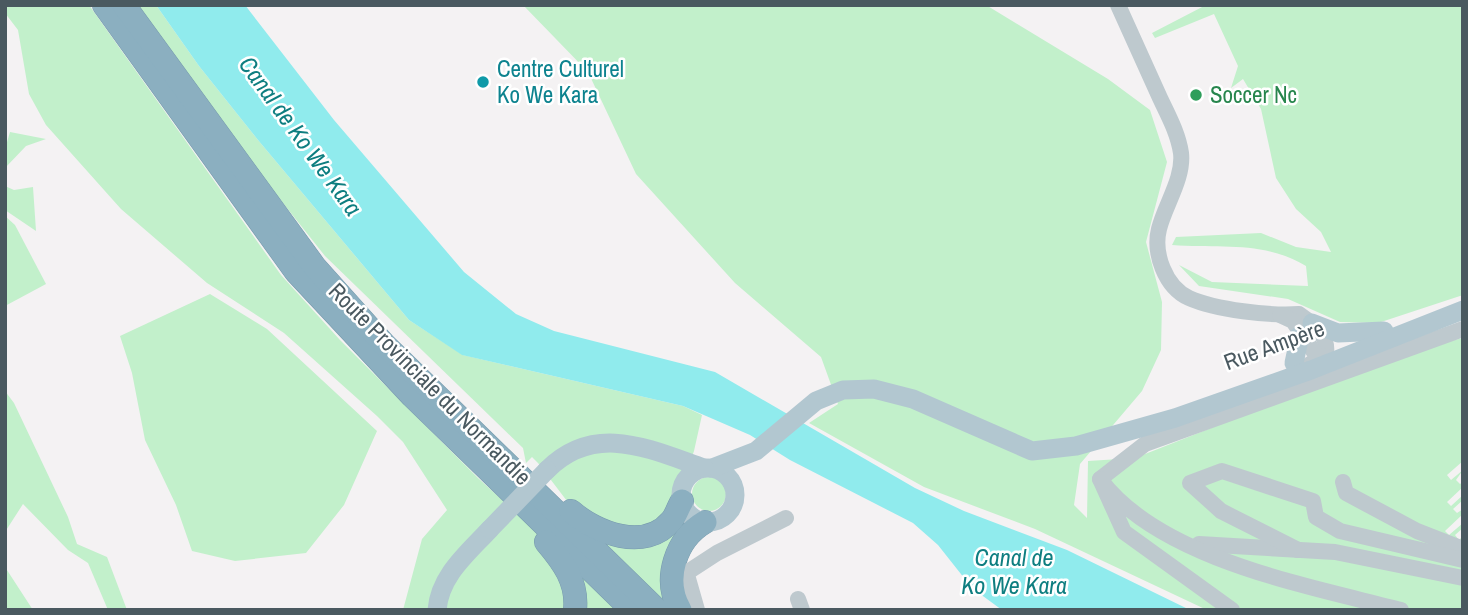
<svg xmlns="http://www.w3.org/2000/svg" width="1468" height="615" font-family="'Archivo Narrow',sans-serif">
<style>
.green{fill:#c2f0cb}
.water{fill:#90ebed}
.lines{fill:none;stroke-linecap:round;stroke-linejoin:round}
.highway-casing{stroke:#769aac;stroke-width:24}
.minor{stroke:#bec9ce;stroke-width:16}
.major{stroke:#b2c7d0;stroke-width:19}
.highway{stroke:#8bafc0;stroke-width:23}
.major-bridge{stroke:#b2c7d0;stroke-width:19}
.culture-dot{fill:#0f9aa8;stroke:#fff;stroke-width:2.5}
.leisure-dot{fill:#2e9e5b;stroke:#fff;stroke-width:2.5}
.labels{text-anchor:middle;stroke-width:5;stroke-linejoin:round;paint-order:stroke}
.culture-label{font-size:23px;fill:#0d838f;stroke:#fff;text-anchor:start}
.leisure-label{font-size:23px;fill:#27864d;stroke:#fff;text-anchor:start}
.street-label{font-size:23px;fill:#4a5960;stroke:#fff}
.water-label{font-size:24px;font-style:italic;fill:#0e7e80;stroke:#fff}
</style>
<rect width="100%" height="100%" fill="#f4f2f3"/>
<g class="green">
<polygon points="5,5 89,5 281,275 340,340 478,478 623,610 403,610 422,539 447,510 403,442 377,416 284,333 207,283 121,209 46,125 29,94 18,30 5,13"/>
<polygon points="126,5 156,5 199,66 258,140 409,320 463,355 683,406 702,415 694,451 667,528 677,538 667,610 599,543 538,463 532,457 526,463 523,448 325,256"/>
<polygon points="523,5 986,5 1108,79 1150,110 1167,162 1146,242 1162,302 1161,350 1142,391 1080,464 1074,505 1087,518 1088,461 1135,458 1404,352 1463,338 1463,461 1447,475 1451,480 1463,470 1456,480 1460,484 1463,482 1463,487 1447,502 1451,506 1463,495 1463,500 1453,509 1457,513 1463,509 1463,514 1445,531 1449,535 1463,523 1463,528 1455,535 1459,540 1463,536 1463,610 1207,610 1035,529 924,487 809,423 838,404 821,357 735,283 636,174 588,72"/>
<path d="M 1206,5 L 1463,5 L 1463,295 L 1378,323 L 1340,322 L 1288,299 L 1199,286 L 1179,265 L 1212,282 L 1308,286 L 1306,266 C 1262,240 1222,249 1172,245 L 1176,237 L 1261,233 L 1296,247 L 1331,252 L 1321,232 L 1296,209 L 1276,178 L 1261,109 L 1243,79 L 1231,88 L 1238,66 L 1214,14 L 1155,38 L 1152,33 Z"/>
<polygon points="10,132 46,139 26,146 5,168 5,149"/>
<polygon points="5,186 14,190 33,187 36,231 5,210"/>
<polygon points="5,216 15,225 46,284 5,306"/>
<polygon points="210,294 267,329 377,431 344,505 306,553 235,561 192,551 176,505 145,440 132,373 120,336"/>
<polygon points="5,391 14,403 68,517 77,544 107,557 127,610 108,610 88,563 68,550 23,504 5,532"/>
<circle cx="709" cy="494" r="17"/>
<polygon points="5,567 31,607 33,610 5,610"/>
</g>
<polygon class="water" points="156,5 245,5 334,120 464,272 516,314 554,331 715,372 915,488 964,511 1067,550 1190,610 1002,610 972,588 938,545 913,523 790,460 750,435 683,406 462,355 409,320 258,140 199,66"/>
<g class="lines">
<defs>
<g id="highway">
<polyline points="104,5 296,272 412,396 632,610"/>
<polyline points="124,5 315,267 384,344 657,610"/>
<path d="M 571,511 C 596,533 645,552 671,521 C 676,516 678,507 682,501"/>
<path d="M 546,542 C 563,562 578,582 575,610"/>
<path d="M 680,610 C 662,579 676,539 705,522"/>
</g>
</defs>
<use href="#highway" class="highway-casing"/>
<g class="minor">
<path d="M 1118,5 C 1132,36 1146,67 1160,98 C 1168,115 1178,133 1181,153 C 1184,178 1165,205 1159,229 C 1153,253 1165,287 1189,298 C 1216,310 1270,316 1299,314 C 1315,325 1331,337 1325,358 L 1310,364"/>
<polyline points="1280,315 1293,321 1316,355 1330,358"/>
<polyline points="1100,479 1145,444 1463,329"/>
<polyline points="1343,482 1346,493 1417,531 1463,549"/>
<polyline points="1199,544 1335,552 1463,578"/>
<polyline points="1298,550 1221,511 1190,483 1222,471 1313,501 1316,517 1340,531 1463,560"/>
<polyline points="687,575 697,610"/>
<polyline points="674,581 717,553 786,518"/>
<polyline points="798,599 802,610"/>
<path d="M 1232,610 L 1124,532 L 1100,479 C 1159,559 1309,586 1401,610"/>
</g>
<g class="major">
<polyline points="1312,323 1338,333 1384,331"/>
<polyline points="1294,363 1300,335"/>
<circle cx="708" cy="495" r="27"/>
<polyline points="712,468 756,451 816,401 843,390 874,389 913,399 1032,451 1076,446 1175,418 1311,370 1463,310"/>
<path d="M 547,470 C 595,422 649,449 704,468"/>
<path d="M 437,610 C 440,575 468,553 490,529"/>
</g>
<use href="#highway" class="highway"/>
<polyline class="major-bridge" points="490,529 547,470"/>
</g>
<circle class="culture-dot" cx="483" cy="82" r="7"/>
<circle class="leisure-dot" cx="1196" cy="95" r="7"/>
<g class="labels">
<g class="culture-label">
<text x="497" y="77">Centre Culturel<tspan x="497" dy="26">Ko We Kara</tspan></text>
</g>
<g class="leisure-label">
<text x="1210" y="103">Soccer Nc</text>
</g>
<g class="street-label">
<text transform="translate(1274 345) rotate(-20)" y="8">Rue Ampère</text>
<text transform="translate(430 384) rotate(45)" y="8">Route Provinciale du Normandie</text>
</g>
<g class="water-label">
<text transform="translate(300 136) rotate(54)" y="8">Canal de Ko We Kara</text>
<text x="1014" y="566">Canal de<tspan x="1014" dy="28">Ko We Kara</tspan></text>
</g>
</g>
<rect width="1468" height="615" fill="none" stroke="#4a5960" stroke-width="14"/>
</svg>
